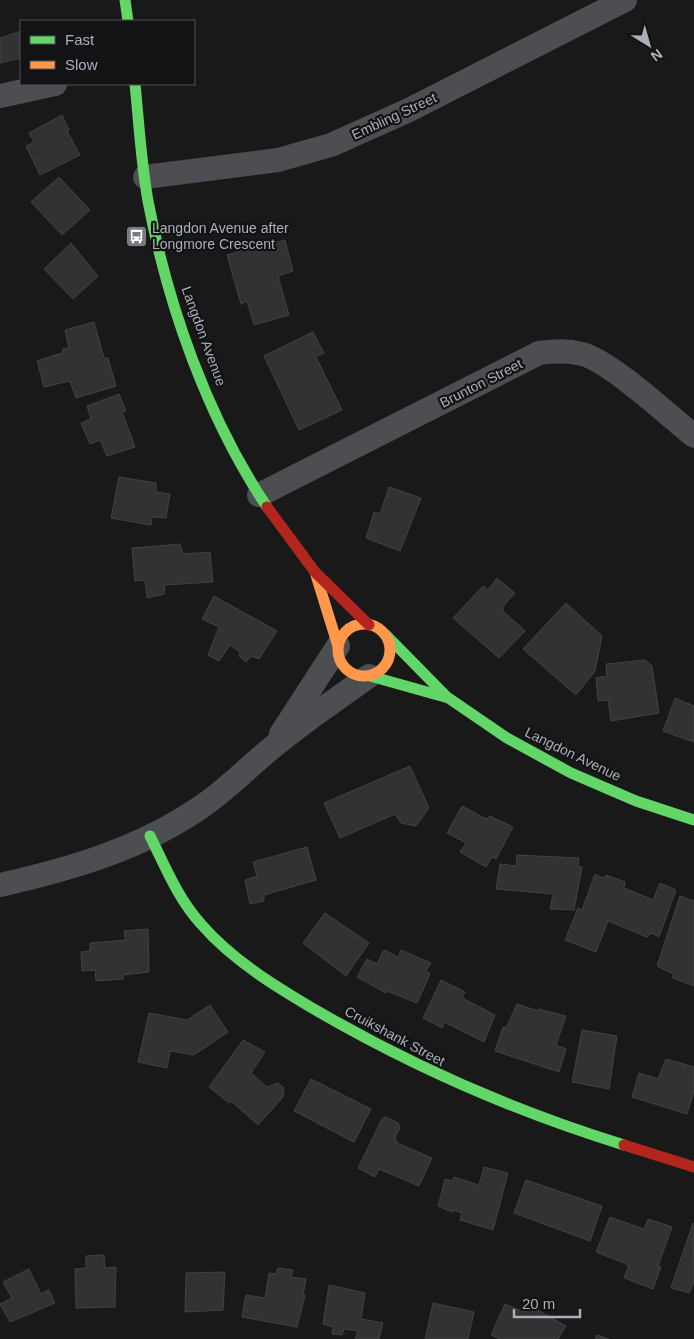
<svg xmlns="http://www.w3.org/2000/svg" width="694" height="1339" font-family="Helvetica,sans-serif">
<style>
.building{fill:#323233;stroke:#414245}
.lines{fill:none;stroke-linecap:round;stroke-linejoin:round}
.street{stroke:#4d4e52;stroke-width:24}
.fast{stroke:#63d668;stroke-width:11}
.slow{stroke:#ff974d;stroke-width:11}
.jam{stroke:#b3261e;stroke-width:11}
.labels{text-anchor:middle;stroke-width:4.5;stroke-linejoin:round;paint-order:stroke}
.street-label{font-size:14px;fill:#aab0ba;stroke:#131315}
.poi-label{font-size:14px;fill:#aab0ba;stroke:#131315;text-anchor:start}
</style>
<rect width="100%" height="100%" fill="#191919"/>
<g class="building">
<polygon points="21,31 21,58 0,63 0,38"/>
<polygon points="62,115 69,130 67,131 80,155 40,175 26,146 34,142 29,133"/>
<polygon points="59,177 90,210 62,235 31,202"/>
<polygon points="285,240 293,271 278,276 289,315 254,325 247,301 241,304 227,255 265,243 266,245"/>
<polygon points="71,243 98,276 73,299 44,269"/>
<polygon points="94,322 104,358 108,358 116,386 76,398 70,381 44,387 37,361 62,353 63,349 69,348 65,330"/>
<polygon points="313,332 324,353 316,357 342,410 299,430 264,356"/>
<polygon points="119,394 126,411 122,412 135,447 107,456 100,440 90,444 81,423 91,419 87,406"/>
<polygon points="119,477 156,483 156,492 170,494 166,518 152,517 151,525 111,518"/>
<polygon points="389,487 421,498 400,551 366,538 374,512 380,514"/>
<polygon points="180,544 183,554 210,552 213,582 165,585 164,594 147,598 145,580 135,581 132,548"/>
<polygon points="497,578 515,593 504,605 503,611 525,631 499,658 453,618 483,586 488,590"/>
<polygon points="214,596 277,631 259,659 251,656 246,662 239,656 240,652 230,645 219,661 208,655 219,627 202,619"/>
<polygon points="566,603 602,636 595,671 576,695 523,649"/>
<polygon points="645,660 652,666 659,713 611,721 608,700 598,701 596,678 607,676 606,664"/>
<polygon points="675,698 694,706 694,742 663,731"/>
<polygon points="410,766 429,808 416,826 401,823 395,814 340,838 324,803"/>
<polygon points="462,806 486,819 490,816 513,827 496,859 492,857 486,867 460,852 466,843 447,833"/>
<polygon points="307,847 316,880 264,895 264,901 250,904 245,880 257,876 253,862"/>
<polygon points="517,855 579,858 578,866 582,867 574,910 550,909 553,894 496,889 500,864 516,866"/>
<polygon points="595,874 603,878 606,875 625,882 624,888 653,900 660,883 676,890 659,937 652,933 647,937 608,921 596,952 565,940 578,908 582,910"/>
<polygon points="680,896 694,901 694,986 673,978 673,974 657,966"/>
<polygon points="325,913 369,943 346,976 303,943"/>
<polygon points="148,929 149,972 123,975 123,979 96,981 95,970 82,971 81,952 90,951 90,943 126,940 124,931"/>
<polygon points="384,950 398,957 401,950 431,963 426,971 430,974 417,1003 387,991 386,993 357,977 367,959 377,964"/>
<polygon points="441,980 465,992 462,998 495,1015 484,1042 444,1022 442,1028 423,1018"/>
<polygon points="517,1004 538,1011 538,1009 566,1016 556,1045 566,1049 559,1072 495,1051 503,1027 506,1028"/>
<polygon points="210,1005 228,1032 194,1055 170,1051 167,1068 138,1062 149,1013 187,1020"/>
<polygon points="582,1030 617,1036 609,1089 572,1082"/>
<polygon points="243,1040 265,1052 251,1073 267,1087 278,1083 284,1088 283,1097 258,1125 231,1101 229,1103 209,1087"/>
<polygon points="666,1059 694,1067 694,1091 687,1114 632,1097 639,1073 658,1079"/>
<polygon points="311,1079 371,1109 354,1142 294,1111"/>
<polygon points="386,1117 398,1123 400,1128 395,1137 397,1143 432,1158 419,1186 379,1169 375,1177 358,1168 382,1119"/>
<polygon points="484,1167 508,1173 493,1230 460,1220 462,1213 453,1210 452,1212 438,1206 445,1179 452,1181 454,1177 479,1185"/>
<polygon points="526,1180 602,1206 590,1241 514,1213"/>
<polygon points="610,1217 644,1229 648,1219 672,1227 658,1266 661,1267 653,1289 624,1278 629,1265 596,1252"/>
<polygon points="693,1223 694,1282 689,1293 671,1288"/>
<polygon points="104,1255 105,1268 116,1267 115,1307 76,1308 75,1269 86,1268 86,1256"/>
<polygon points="278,1268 293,1270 291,1277 306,1279 303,1294 305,1295 297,1327 242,1317 246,1295 265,1298 269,1273 276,1274"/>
<polygon points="29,1269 41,1294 49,1290 55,1303 10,1322 0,1304 12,1298 3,1282"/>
<polygon points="225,1272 223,1310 185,1312 186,1273"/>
<polygon points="329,1285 365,1293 361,1319 383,1323 379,1339 355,1339 358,1331 344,1329 342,1335 332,1334 333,1327 323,1324"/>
<polygon points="433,1303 474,1312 468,1339 425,1339"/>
<polygon points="505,1304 524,1312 527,1304 566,1326 558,1339 500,1339 491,1335"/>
<polygon points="597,1335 609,1339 595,1339"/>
</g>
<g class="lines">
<g class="street">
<polyline points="0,96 55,84"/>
<polyline points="145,177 278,160 331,145 409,110 625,0"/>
<path d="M 259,495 L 539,353 C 554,351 567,350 582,354 C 610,361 668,415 694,436"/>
<polyline points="281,734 338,646"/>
<path d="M 0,885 C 71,869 140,849 201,807 C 228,789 249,766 274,746 C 304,721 337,699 369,676"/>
</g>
<g class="fast">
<polyline points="125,0 128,21"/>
<path d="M 135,84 C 139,123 141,162 148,201 C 168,306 207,417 267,507"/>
<polyline points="385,634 447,697 507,738 571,773 636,801 694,820"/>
<polyline points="370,676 445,697"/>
<path d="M 150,836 C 165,866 178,899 201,924 C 233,961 278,988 319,1012 C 416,1068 517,1112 624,1145"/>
</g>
<g class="slow">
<polyline points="316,575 338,646"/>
<circle cx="364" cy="650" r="26"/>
</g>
<g class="jam">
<polyline points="267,507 315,572 369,625"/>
<polyline points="624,1145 694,1167"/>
</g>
</g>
<defs>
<symbol id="bus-square" viewBox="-11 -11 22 22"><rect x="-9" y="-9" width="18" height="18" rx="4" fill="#777b82" stroke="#131315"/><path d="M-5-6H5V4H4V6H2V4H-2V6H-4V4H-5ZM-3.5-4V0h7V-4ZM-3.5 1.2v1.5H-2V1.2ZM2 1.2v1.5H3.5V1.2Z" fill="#fff"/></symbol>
</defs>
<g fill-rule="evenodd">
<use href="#bus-square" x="124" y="224" width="25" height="25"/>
</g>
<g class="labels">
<g class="street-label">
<text transform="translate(394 116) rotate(-25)" y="5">Embling Street</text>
<text transform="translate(204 336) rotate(70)" y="5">Langdon Avenue</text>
<text transform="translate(481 383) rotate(-27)" y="5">Brunton Street</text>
<text transform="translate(573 754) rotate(26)" y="5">Langdon Avenue</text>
<text transform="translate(395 1036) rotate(28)" y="5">Cruikshank Street</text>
</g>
<g class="poi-label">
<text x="152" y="233">Langdon Avenue after<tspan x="152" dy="16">Longmore Crescent</tspan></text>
</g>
</g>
<rect x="20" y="20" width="175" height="65" fill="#131315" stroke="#4f5257"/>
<rect x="30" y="36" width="25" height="8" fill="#63d668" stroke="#4f5257"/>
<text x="65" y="45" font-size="15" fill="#aab0ba">Fast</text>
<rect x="30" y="61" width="25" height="8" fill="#ff974d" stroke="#4f5257"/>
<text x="65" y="70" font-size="15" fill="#aab0ba">Slow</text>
<g transform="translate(649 45) rotate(143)" stroke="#131315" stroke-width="4" paint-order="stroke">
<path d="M0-4L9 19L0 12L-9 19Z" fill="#aab0ba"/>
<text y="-8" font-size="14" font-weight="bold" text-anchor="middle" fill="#aab0ba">N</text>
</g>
<path d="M514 1309v8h66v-8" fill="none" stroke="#aab0ba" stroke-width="2.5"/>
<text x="522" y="1309" font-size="15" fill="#aab0ba" stroke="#131315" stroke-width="4" paint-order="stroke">20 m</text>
</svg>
